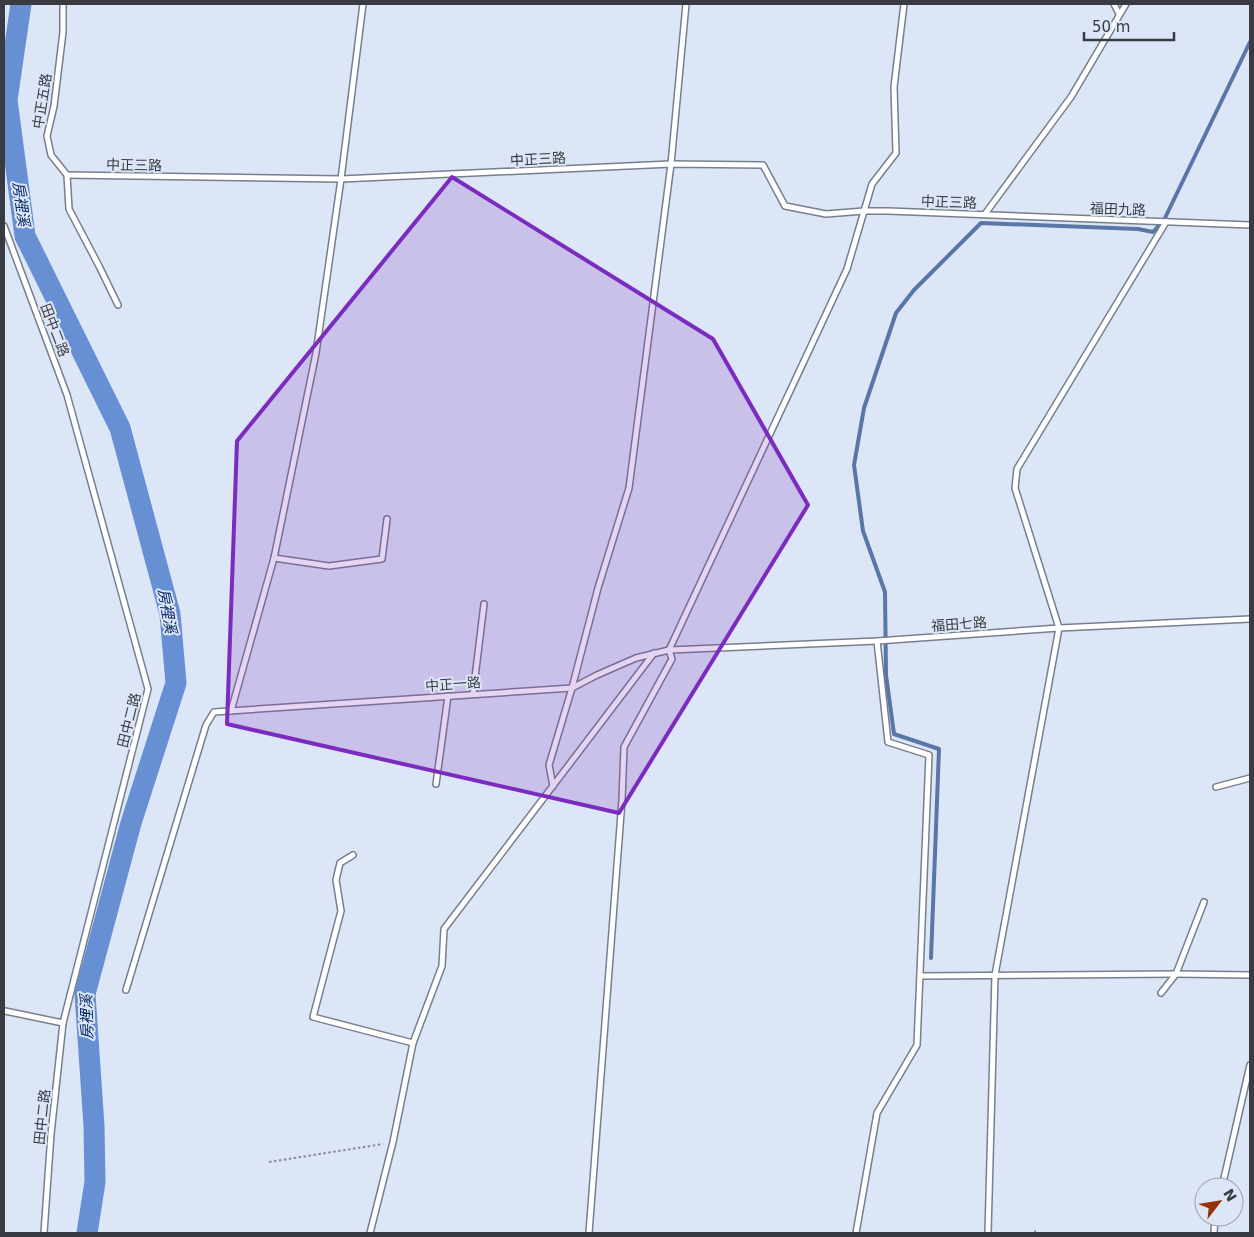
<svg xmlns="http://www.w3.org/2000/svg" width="1254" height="1237" font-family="'DejaVu Sans','Noto Sans TC',sans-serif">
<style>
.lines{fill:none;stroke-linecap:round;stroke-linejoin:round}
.stream{stroke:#5876a8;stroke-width:4}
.river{stroke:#668fd4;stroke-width:21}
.lane-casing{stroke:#777f8d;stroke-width:8}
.path{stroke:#858b96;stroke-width:2;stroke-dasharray:2.5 2.5;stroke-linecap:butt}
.lane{stroke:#fff;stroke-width:5}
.marked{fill:#7b2cbf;fill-opacity:0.2;stroke:#7b2cbf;stroke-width:4;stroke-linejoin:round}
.labels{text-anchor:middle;stroke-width:4;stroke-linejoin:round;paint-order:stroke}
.street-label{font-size:14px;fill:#383c42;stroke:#dde6f6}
.water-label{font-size:15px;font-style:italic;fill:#052966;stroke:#dde6f6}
</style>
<rect width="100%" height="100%" fill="#dde6f6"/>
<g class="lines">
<polyline class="stream" points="931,958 939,749 894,734 886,675 885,592 863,531 854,465 864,408 896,313 914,290 981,223 1138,229 1153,232 1164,220 1250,42"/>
<polyline class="river" points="21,4 7,100 25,236 120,428 170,614 176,683 131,823 85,994 94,1126 95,1182 87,1233"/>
<defs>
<g id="lane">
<polyline points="63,4 63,32 54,106 47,136 51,155 67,175 69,209 99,266 118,305"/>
<polyline points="1114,4 1119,14"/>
<polyline points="67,175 341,179 671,164 763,165 785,206 826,214 864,211 888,211 1250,225"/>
<polyline points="985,214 1071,97 1126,4"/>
<polyline points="4,226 67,395 148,689 63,1023 51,1134 44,1233"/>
<polyline points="274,558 329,566 382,559 387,519"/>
<polyline points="473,694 484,604"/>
<polyline points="231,711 274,558 316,353 341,179 363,4"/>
<polyline points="436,784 448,696"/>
<polyline points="553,786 549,765 572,688 598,588 629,488 671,164 686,4"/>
<polyline points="1216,787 1250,778"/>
<polyline points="353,855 340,863 336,880 341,911 313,1017 413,1043"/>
<polyline points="921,976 1176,974 1250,975"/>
<polyline points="126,990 206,725 214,712 572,688 597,675 636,658 669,650 877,641 1059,628 1250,619"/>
<polyline points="1161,993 1176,974 1204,902"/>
<polyline points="5,1011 63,1023"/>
<polyline points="1222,1187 1250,1065"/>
<polyline points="370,1233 393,1142 413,1043 442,966 444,929 654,653"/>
<polyline points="589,1233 622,800 624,747 672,659 669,650 847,269 872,184 896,153 894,87 904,4"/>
<polyline points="856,1233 877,1113 917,1045 929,755 888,742 877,641"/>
<polyline points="988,1233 995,975 1059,628 1015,488 1017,469 1166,222"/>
<polyline points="1214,1233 1215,1217"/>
</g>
</defs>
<use href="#lane" class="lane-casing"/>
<g class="path">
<polyline points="269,1162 383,1144"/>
<polyline points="1035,1233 1035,1230"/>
</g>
<use href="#lane" class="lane"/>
</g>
<path class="marked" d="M 452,177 L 713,339 L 808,505 L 619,813 L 227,724 L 237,441 Z"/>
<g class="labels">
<g class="street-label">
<text transform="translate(42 101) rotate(-81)" y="5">中正五路</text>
<text transform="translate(538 159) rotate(-3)" y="5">中正三路</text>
<text transform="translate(134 165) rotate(1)" y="5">中正三路</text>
<text transform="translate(949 202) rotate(2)" y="5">中正三路</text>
<text transform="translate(1118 209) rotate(2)" y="5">福田九路</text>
<text transform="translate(55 330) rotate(69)" y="5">田中二路</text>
<text transform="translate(959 624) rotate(-4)" y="5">福田七路</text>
<text transform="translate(453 684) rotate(-4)" y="5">中正一路</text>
<text transform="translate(129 720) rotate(-76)" y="5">田中二路</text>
<text transform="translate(42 1117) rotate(-84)" y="5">田中二路</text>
</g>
<g class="water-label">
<text transform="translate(21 204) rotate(82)" y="5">房裡溪</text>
<text transform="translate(167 611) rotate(80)" y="5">房裡溪</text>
<text transform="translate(87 1017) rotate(-91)" y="5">房裡溪</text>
</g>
</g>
<rect width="1254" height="1237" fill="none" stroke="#383c42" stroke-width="10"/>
<g transform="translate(1219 1202) rotate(59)"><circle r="24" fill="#dde6f6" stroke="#9ba2ae"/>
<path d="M0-4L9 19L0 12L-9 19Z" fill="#973107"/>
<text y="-8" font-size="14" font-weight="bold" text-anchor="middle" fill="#383c42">N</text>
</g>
<path d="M1084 32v8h90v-8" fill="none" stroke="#383c42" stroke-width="2.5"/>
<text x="1092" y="32" font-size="15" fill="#383c42" stroke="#dde6f6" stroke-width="4" paint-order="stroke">50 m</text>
</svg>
